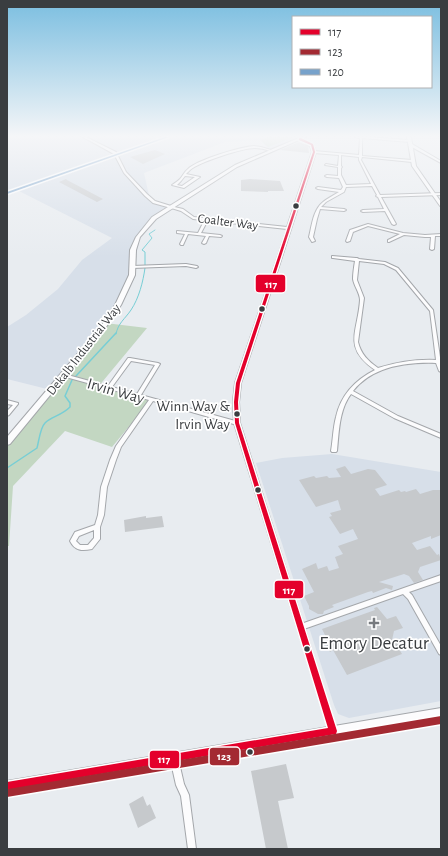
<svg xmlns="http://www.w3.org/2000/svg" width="448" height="856" font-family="'Alegreya Sans',sans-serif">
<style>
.built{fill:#d7dfe9}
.green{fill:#c3d7c2}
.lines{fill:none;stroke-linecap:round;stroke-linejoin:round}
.stream-far1{stroke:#77ced5;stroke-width:1}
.stream{stroke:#77ced5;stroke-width:1.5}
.building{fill:#c6c9cc}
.minor-casing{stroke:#a4a7ab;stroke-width:2}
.tertiary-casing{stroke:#a4a7ab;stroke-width:2}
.secondary-casing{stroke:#a4a7ab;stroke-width:2}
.minor{fill:#fcfcfd;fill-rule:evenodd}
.tertiary{fill:#fcfcfd;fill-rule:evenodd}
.secondary{fill:#fcfcfd;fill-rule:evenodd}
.bus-1-casing{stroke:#fff;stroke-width:3}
.bus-2-casing{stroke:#fff;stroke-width:3}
.bus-3-casing{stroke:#fff;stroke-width:3}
.bus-1{fill:#e4002b;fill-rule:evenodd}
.bus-2{fill:#a32a32;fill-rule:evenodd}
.bus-3{fill:#77a2cb;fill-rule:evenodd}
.bus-dot{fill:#3a3d40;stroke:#fff;stroke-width:1.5}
.poi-dot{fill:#777a7e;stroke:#fff;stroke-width:1.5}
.labels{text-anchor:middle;stroke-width:3.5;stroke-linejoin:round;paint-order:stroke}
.far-street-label{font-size:13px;fill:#3a3d40;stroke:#fff}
.bus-label{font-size:15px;fill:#3a3d40;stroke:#fff;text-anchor:end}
.street-label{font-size:16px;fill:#3a3d40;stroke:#fff}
.near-poi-label{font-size:19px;fill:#3a3d40;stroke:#fff}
.line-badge{stroke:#fff;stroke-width:1.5}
.badge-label{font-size:11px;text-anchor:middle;font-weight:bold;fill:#fff}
</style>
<rect width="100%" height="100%" fill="#e8ecf0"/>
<g class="built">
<polygon points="7,137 305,137 270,150 260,140 225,142 144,173 150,200 171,208 142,231 127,291 105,323 51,390 7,379 7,327 26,315 58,289 82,260 112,238 19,191 7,195"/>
<polygon points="332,454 441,472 441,701 349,718 338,714 334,705 256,463 282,458"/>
</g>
<g class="green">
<polygon points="268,137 294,137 268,147 260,140"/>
<polygon points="105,323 147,328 98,387 150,401 112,447 65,431 13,486 9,546 7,546 7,440"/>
</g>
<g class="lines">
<g class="stream-far1">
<polyline points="145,265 145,252 142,250 152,238 149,234 155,230"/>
<path d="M 116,334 C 118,323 125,319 131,310 C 139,298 143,282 145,268"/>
</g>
<g class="stream">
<polyline points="76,376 116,333"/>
<path d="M 7,468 L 37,448 C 39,441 40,428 45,423 C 52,416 61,416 70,407 L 70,403 L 65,396 L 72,380"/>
</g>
</g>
<g class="building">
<polygon points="299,142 308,146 309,153 280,150"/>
<polygon points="155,150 165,154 143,164 130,157"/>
<polygon points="66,179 67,180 103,199 97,202 59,182"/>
<polygon points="250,179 280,181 284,191 268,191 268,192 241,191 241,180"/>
<polygon points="345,466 351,474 368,469 375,470 387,485 375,489 380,496 399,490 401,492 405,491 406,492 416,489 420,494 433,490 441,490 441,535 431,539 431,536 412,543 417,550 430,546 437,555 439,554 441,560 420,567 418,572 423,580 414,583 409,576 404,574 379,582 393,586 392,590 386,588 373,593 372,591 368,592 332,605 334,607 324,611 323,614 318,614 309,609 309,606 304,596 314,592 302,569 316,563 318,569 327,566 329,571 339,568 335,557 343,554 338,546 358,539 353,529 340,534 329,517 332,516 330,513 341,510 338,500 316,507 299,480 314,476 316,478 327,476 329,478 341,477 336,469"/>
<polygon points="146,516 146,518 162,516 164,527 125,532 124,520"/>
<polygon points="377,607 387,619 396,616 403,628 394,631 392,640 397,638 402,646 398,647 402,654 347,675 333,650 330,652 326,644 329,643 322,629 375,610 374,608"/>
<polygon points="286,764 294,798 278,801 288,849 266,849 251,771"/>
<polygon points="143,796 147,806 150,804 156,818 138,828 129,804"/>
</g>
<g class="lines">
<defs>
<g id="minor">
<polygon points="83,137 86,137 116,152 126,172 147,194 155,201 171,206 171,208 153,203 145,196 124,173 114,154"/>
<path d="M 355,137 L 366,137 L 410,140 L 411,141 L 410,142 L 362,138 L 362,156 L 412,160 L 413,161 L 412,162 L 362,157 L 361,160 L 380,195 L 441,193 L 441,195 L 381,197 L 396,224 L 394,225 L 392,224 L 385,211 L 363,212 L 361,211 L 363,210 L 384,209 L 378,197 L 376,196 L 377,195 L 372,186 L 346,187 L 344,192 L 326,202 L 321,207 L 344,209 L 346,210 L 344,211 L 320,209 L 317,219 L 313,237 L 315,241 L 312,242 L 309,237 C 312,225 313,210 323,202 C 328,198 334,195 339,192 L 318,189 L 316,188 L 318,187 L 341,190 L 343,187 L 339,178 L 327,177 L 325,176 L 327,175 L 338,176 L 338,167 L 325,165 L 326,164 L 338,166 L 339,155 L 314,153 L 313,152 L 314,151 L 359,155 L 360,138 ZM 341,155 L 359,157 L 359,160 L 371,184 L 346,185 L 341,175 L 341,168 L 342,167 L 341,166 Z"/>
<polygon points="410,144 412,144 441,161 441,163 410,146"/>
<path d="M 254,146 L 261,147 L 271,150 L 270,151 C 265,149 260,148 255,148 C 243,148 199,162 190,170 C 189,171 187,173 186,174 L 200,177 L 184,188 L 172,185 C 175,183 178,181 180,179 C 183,176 184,172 188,169 C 197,160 240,147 254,146 ZM 185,176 L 195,177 L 182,186 L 177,185 L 181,181 Z"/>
<polygon points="205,219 208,220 201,233 220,235 222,236 221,237 209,236 206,243 204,244 202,243 206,236 188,234 183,245 181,245 180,244 185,234 177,233 177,231 198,233"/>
<polygon points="368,224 403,233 425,235 441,234 441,236 435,236 434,249 432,250 430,249 431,237 425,237 404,235 389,242 388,242 388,240 400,234 368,226 353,232 350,241 347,242 346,241 350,230"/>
<path d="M 332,256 L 356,258 L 357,258 L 359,259 L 385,262 L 398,268 L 433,310 L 441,364 L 441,372 L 439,371 L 436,363 C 407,362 373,366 353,391 L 398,416 L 441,434 L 441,438 L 394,418 L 351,394 C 339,410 339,432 337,451 L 336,452 L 332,452 L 331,451 C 333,440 333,428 336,417 C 341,395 355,380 375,370 C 342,347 358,332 360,300 C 360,293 354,286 353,279 C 353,273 354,267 355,261 L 333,258 L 332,258 ZM 359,261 L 384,264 L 396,270 L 430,311 L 436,360 C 415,359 398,362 378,368 C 368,361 361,354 358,342 L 364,298 L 357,280 Z"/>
<polygon points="186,264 197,266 198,267 196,268 186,266 132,268 130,267 132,266"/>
<path d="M 128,358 L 130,358 L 158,363 L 160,364 L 141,395 L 239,422 L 239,423 L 237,425 L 153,401 L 121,447 L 116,460 L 107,487 L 104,515 L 100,527 L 100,539 L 92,549 C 82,551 75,551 70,541 L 75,532 L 95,525 L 98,515 L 101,487 L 110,460 L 116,446 L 149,400 L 62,376 L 62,375 L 64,374 L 108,386 ZM 131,361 L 155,365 L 137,394 L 112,387 ZM 94,530 L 94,538 L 88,545 L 80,545 L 76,541 L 79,536 Z"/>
<polygon points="7,400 18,403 18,404 9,415 7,416 7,411 13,405 7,404"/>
<polygon points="441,575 441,581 409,592 412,595 441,646 441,655 439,654 408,599 403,594 301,630 299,629 298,627 299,625 301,624"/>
<polygon points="174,754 177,755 178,758 184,784 189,795 196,849 188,849 181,796 176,785 170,758 171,755"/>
</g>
<g id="tertiary">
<polygon points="407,137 411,137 416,166 441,202 441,206 440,206 412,166"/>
<polygon points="299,138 301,138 313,144 316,152 241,383 239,402 240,423 337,731 336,734 333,735 330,734 329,731 234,423 233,402 235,383 287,229 193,219 181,211 168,207 170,206 183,209 194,217 287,227 312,152 310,146 299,140"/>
</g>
<g id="secondary">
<polygon points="164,137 170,137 7,194 7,192"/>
<polygon points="301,137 306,137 237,167 156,219 140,237 136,250 135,275 121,305 106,327 10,444 7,445 7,437 102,325 115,305 129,275 130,250 136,237 152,217 235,165"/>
<polygon points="441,708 441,718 7,791 7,781"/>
</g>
</defs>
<use href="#minor" class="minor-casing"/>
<use href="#tertiary" class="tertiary-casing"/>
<use href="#secondary" class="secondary-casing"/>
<use href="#minor" class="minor"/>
<use href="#tertiary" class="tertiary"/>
<use href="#secondary" class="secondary"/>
<defs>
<polygon id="bus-1" points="299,138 301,138 313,144 315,152 240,383 238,402 239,423 337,731 336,734 7,790 7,782 328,728 235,423 234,402 236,383 313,152 311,145 299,140"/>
<polygon id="bus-2" points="441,716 441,724 7,797 7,789 8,789"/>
<polygon id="bus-3" points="165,137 169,137 7,194 7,192"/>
</defs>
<use href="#bus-1" class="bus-1-casing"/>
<use href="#bus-2" class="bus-2-casing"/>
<use href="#bus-3" class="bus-3-casing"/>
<use href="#bus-1" class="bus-1"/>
<use href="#bus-2" class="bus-2"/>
<use href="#bus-3" class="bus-3"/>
</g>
<linearGradient id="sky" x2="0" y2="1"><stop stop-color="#7bbee0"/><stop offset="0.53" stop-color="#f5f6f8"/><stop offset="1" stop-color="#f5f6f8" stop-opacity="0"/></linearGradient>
<rect width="448" height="257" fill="url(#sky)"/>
<g class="bus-dot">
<circle cx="296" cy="206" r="3.5"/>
<circle cx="262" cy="309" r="3.5"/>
<circle cx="237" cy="414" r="3.5"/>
<circle cx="258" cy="490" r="3.5"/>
<circle cx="307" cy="649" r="3.5"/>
<circle cx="250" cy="752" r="3.5"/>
</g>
<path class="poi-dot" d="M372 617h4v4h4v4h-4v4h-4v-4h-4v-4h4z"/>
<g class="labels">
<g class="far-street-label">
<text transform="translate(228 221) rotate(7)" y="5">Coalter Way</text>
<text transform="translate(83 349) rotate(-52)" y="5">Dekalb Industrial Way</text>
</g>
<g class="bus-label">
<text x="230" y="411">Winn Way &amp;<tspan x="230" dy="18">Irvin Way</tspan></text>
</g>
<g class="street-label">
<text transform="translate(116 390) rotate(16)" y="6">Irvin Way</text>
</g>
<g class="near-poi-label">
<text x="374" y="649">Emory Decatur</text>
</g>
</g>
<g class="line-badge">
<rect x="255" y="274" width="31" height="19" rx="4" fill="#e4002b"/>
<rect x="274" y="580" width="30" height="19" rx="4" fill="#e4002b"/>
<rect x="209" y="747" width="31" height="19" rx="4" fill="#a32a32"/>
<rect x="149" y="750" width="31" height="19" rx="4" fill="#e4002b"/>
</g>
<g class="badge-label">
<text x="271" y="288">117</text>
<text x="289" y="594">117</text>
<text x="224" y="760">123</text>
<text x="164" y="763">117</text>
</g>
<rect width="448" height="856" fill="none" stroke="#3a3d40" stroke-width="16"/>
<rect x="292" y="16" width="140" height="72" fill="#ffffff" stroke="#b0b1b3"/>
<rect x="300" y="29" width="20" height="6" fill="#e4002b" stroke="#b0b1b3"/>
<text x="328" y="36" font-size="12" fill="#3a3d40">117</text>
<rect x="300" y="49" width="20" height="6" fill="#a32a32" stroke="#b0b1b3"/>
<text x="328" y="56" font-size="12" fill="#3a3d40">123</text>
<rect x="300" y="69" width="20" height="6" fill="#77a2cb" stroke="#b0b1b3"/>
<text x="328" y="76" font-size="12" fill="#3a3d40">120</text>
</svg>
